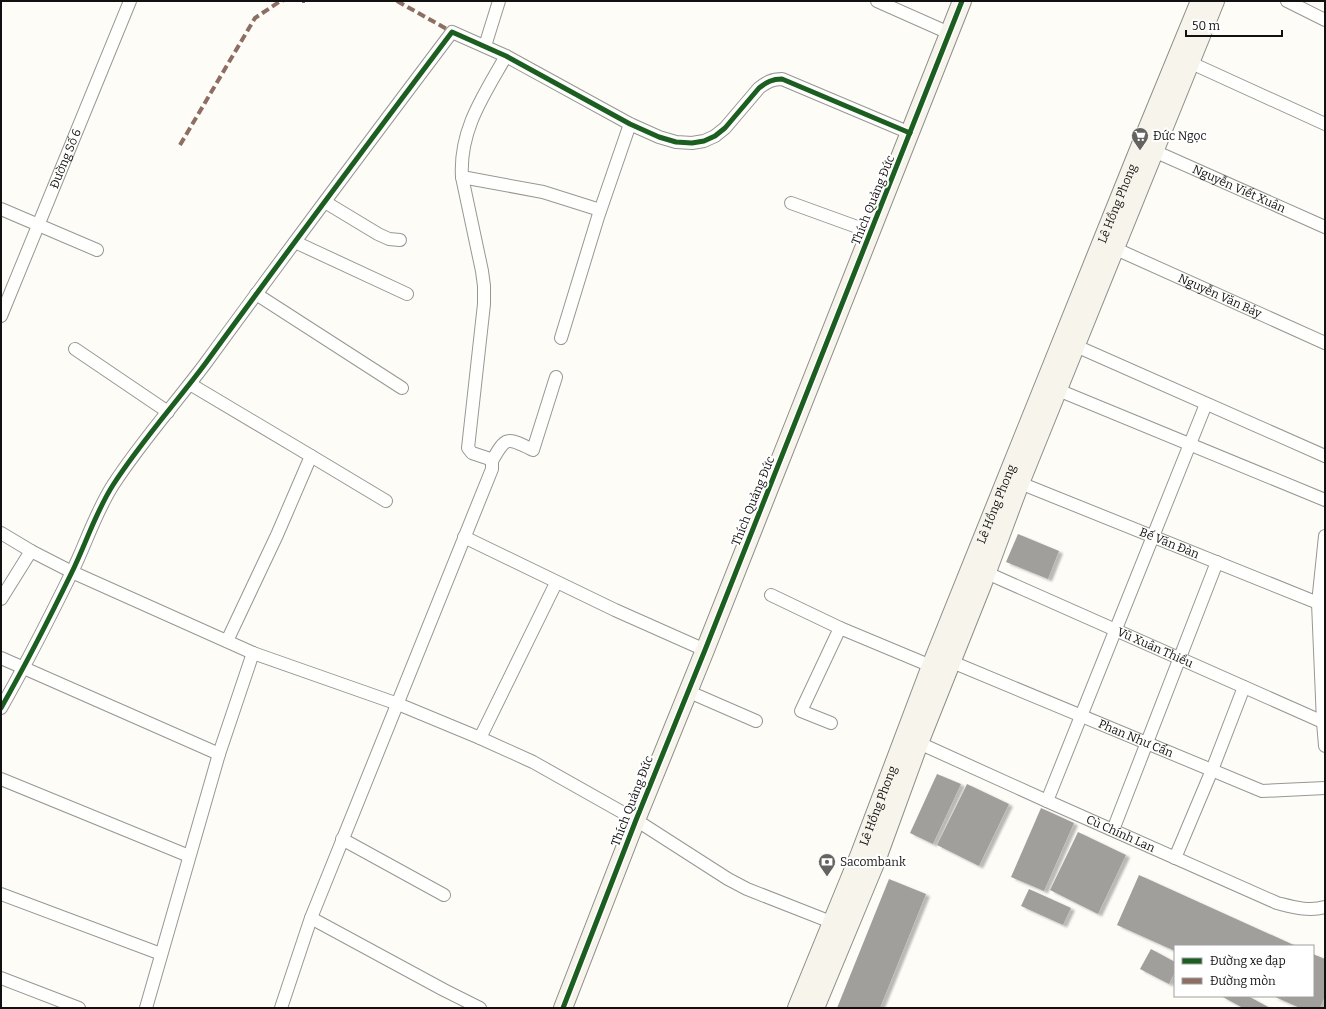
<svg xmlns="http://www.w3.org/2000/svg" width="1326" height="1009" font-family="Bitter,serif">
<style>
.building{fill:#a19f9c;filter:url(#shadow)}
.lines{fill:none;stroke-linecap:round;stroke-linejoin:round}
.street-casing{stroke:#979795;stroke-width:14}
.secondary-casing{stroke:#8e8d8b;stroke-width:20}
.street{stroke:#fffffe;stroke-width:12}
.secondary{stroke:#f6f4eb;stroke-width:18}
.quiet{stroke:#8d6e63;stroke-width:4;stroke-dasharray:8 4;stroke-linecap:butt}
.cycleway-casing{stroke:#fff;stroke-width:8}
.cycleway{stroke:#1b5e20;stroke-width:5}
.labels{text-anchor:middle;stroke-width:4;stroke-linejoin:round;paint-order:stroke}
.poi-label{font-size:12px;fill:#111;stroke:#fff;text-anchor:start}
.street-label{font-size:12px;fill:#111;stroke:#fff}
</style>
<defs>
<filter id="shadow"><feDropShadow dx="4" dy="2.5" stdDeviation="1" flood-color="#0004"/></filter>
</defs>
<rect width="100%" height="100%" fill="#fdfcf7"/>
<g class="building">
<polygon points="1018,534 1059,551 1048,579 1006,562"/>
<polygon points="937,774 961,784 933,844 910,833"/>
<polygon points="967,784 1009,804 979,866 937,845"/>
<polygon points="1041,808 1074,823 1044,891 1011,877"/>
<polygon points="1078,832 1126,855 1098,914 1050,890"/>
<polygon points="1139,875 1296,946 1175,946 1175,951 1117,925"/>
<polygon points="889,879 926,894 880,1008 837,1008"/>
<polygon points="1029,889 1071,908 1063,925 1021,906"/>
<polygon points="1151,949 1175,962 1175,972 1169,984 1140,969"/>
<polygon points="1313,954 1325,959 1325,996 1320,1008 1300,1008 1273,996 1313,996"/>
<polygon points="1221,996 1248,996 1270,1008 1243,1008"/>
</g>
<g class="lines">
<defs>
<g id="street">
<polyline points="877,1 949,33"/>
<polyline points="1287,1 1325,20"/>
<polyline points="485,46 499,1"/>
<polyline points="1189,62 1325,124"/>
<path id="s1" d="M 1154,151 L 1325,227"/>
<polyline points="462,177 543,192 600,210"/>
<polyline points="325,202 378,234 389,239 400,240"/>
<polyline points="791,203 871,232"/>
<polyline points="1,209 97,250"/>
<polyline points="295,242 407,294"/>
<path id="s2" d="M 1116,249 L 1325,343"/>
<polyline points="256,294 402,388"/>
<path id="s3" d="M 1,316 L 130,1"/>
<polyline points="561,338 598,217 630,124"/>
<polyline points="1076,346 1325,456"/>
<polyline points="75,349 168,412"/>
<polyline points="190,384 311,456 277,535 227,641"/>
<polyline points="1058,390 1325,500"/>
<polyline points="311,456 386,501"/>
<path d="M 492,461 C 506,436 507,437 533,450 L 556,377"/>
<path id="s4" d="M 1020,483 L 1318,603"/>
<polyline points="1,533 31,551 72,572 253,653 398,704 480,738 533,762 636,820 728,879 747,889 831,922"/>
<polyline points="1325,536 1318,603 1323,722 1325,746"/>
<polyline points="464,537 615,610 705,650"/>
<path id="s5" d="M 987,573 L 1323,722"/>
<polyline points="771,595 840,628"/>
<polyline points="1,599 31,551"/>
<polyline points="1,658 219,754"/>
<path id="s6" d="M 952,662 L 1262,791 L 1325,788"/>
<polyline points="687,691 756,721"/>
<path d="M 1,708 C 26,664 49,619 71,574 C 86,544 95,513 113,485 C 140,443 175,404 205,364 C 286,253 369,142 452,32 L 506,56 L 630,124 L 659,137 L 676,142 L 692,143 L 704,141 L 715,136 L 725,128 L 759,88 C 767,82 772,79 782,79 L 910,133"/>
<polyline points="831,723 801,711 840,628 931,666"/>
<polyline points="480,738 556,583"/>
<path id="s7" d="M 919,743 L 1047,801 L 1277,903 C 1293,907 1309,912 1325,907"/>
<polyline points="1,779 189,856"/>
<polyline points="1047,801 1206,404"/>
<polyline points="1113,830 1217,562"/>
<polyline points="342,839 444,895"/>
<polyline points="1175,858 1212,770 1244,687"/>
<polyline points="1,894 161,954"/>
<polyline points="311,918 444,990 480,1008"/>
<polyline points="1,978 79,1008"/>
<polyline points="146,1008 219,754 253,653"/>
<path d="M 281,1008 L 311,918 L 492,469 L 492,461 L 490,459 L 472,453 L 468,448 L 484,304 L 484,286 L 482,271 L 462,177 C 459,130 484,95 506,56"/>
</g>
<g id="secondary">
<polyline points="563,1008 636,820 705,650 962,1"/>
<path id="s8" d="M 797,1008 L 860,854 L 931,666 L 1142,142 L 1200,1"/>
<polyline points="815,1008 876,861 919,743 982,585 1020,483 1215,1"/>
</g>
</defs>
<use href="#street" class="street-casing"/>
<use href="#secondary" class="secondary-casing"/>
<use href="#street" class="street"/>
<use href="#secondary" class="secondary"/>
<g class="quiet">
<polyline points="302,1 305,1"/>
<polyline points="397,1 452,32"/>
<polyline points="180,145 255,18 279,2 283,1"/>
</g>
<defs>
<g id="cycleway">
<path d="M 1,708 C 26,664 49,619 71,574 C 86,544 95,513 113,485 C 140,443 175,404 205,364 C 286,253 369,142 452,32 L 506,56 L 630,124 L 659,137 L 676,142 L 692,143 L 704,141 L 715,136 L 725,128 L 759,88 C 767,82 772,79 782,79 L 910,133"/>
<polyline points="563,1008 636,820 705,650 962,1"/>
</g>
</defs>
<use href="#cycleway" class="cycleway-casing"/>
<use href="#cycleway" class="cycleway"/>
</g>
<defs>
<symbol id="supermarket-pin" viewBox="-11 -11 22 30"><path d="M0 17L-7.5 6A9.5 9.5 0 1 1 7.5 6Z" fill="#646362" stroke="#fff"/><path d="M-6-5.5h2.5l.6 2H6L4.5 2H-2.5L-4.4-4H-6ZM-1.5 3.2a1.3 1.3 0 1 0 .1 0ZM3 3.2a1.3 1.3 0 1 0 .1 0Z" fill="#fff"/></symbol>
<symbol id="bank-pin" viewBox="-11 -11 22 30"><path d="M0 17L-7.5 6A9.5 9.5 0 1 1 7.5 6Z" fill="#646362" stroke="#fff"/><path d="M-6-4H6V4H-6ZM0-2.3a2.3 2.3 0 1 0 0 4.6a2.3 2.3 0 1 0 0-4.6Z" fill="#fff"/></symbol>
</defs>
<g fill-rule="evenodd">
<use href="#supermarket-pin" x="1130" y="126" width="20" height="27"/>
<use href="#bank-pin" x="817" y="852" width="20" height="27"/>
</g>
<g class="labels">
<g class="poi-label">
<text x="1153" y="140">Đức Ngọc</text>
<text x="840" y="866">Sacombank</text>
</g>
<g class="street-label">
<text dy="4" stroke="none"><textPath href="#s3" startOffset="170">Đường Số 6</textPath></text>
<text dy="4" stroke="none"><textPath href="#s1" startOffset="93">Nguyễn Viết Xuân</textPath></text>
<text transform="translate(873 200) rotate(-68)" y="4">Thích Quảng Đức</text>
<text dy="4" stroke="none"><textPath href="#s8" startOffset="866">Lê Hồng Phong</textPath></text>
<text dy="4" stroke="none"><textPath href="#s2" startOffset="114">Nguyễn Văn Bảy</textPath></text>
<text transform="translate(753 501) rotate(-68)" y="4">Thích Quảng Đức</text>
<text dy="4" stroke="none"><textPath href="#s8" startOffset="542">Lê Hồng Phong</textPath></text>
<text dy="4" stroke="none"><textPath href="#s4" startOffset="161">Bế Văn Đàn</textPath></text>
<text dy="4" stroke="none"><textPath href="#s5" startOffset="184">Vũ Xuân Thiều</textPath></text>
<text dy="4" stroke="none"><textPath href="#s6" startOffset="199">Phan Như Cẩn</textPath></text>
<text transform="translate(632 801) rotate(-69)" y="4">Thích Quảng Đức</text>
<text dy="4" stroke="none"><textPath href="#s8" startOffset="218">Lê Hồng Phong</textPath></text>
<text dy="4" stroke="none"><textPath href="#s7" startOffset="221">Cù Chính Lan</textPath></text>
</g>
</g>
<rect width="1326" height="1009" fill="none" stroke="#111111" stroke-width="4"/>
<rect x="1174" y="945" width="140" height="52" fill="#ffffff" stroke="#a0a0a0"/>
<rect x="1182" y="958" width="20" height="6" fill="#1b5e20" stroke="#a0a0a0"/>
<text x="1210" y="965" font-size="12" fill="#111111">Đường xe đạp</text>
<rect x="1182" y="978" width="20" height="6" fill="#8d6e63" stroke="#a0a0a0"/>
<text x="1210" y="985" font-size="12" fill="#111111">Đường mòn</text>
<path d="M1186 30v6h96v-6" fill="none" stroke="#111111" stroke-width="2"/>
<text x="1192" y="30" font-size="12" fill="#111111" stroke="#ffffff" stroke-width="3" paint-order="stroke">50 m</text>
</svg>
